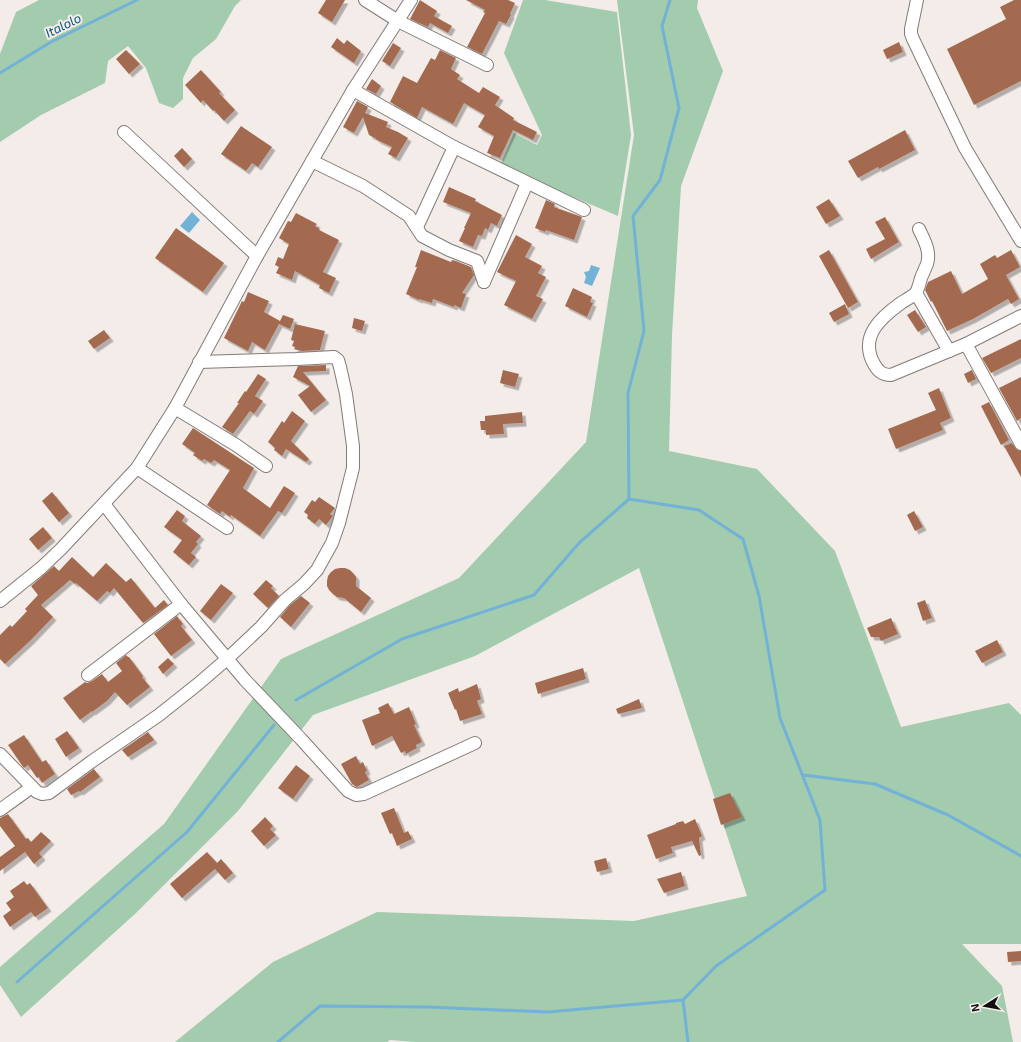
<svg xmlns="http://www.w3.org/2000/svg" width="1021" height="1042" font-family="'Exo 2',sans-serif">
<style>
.green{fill:#a3cbae}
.water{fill:#73b2d7}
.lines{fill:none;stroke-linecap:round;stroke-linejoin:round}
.stream{stroke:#73b2d7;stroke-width:3}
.building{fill:#a46b4f;filter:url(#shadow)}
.minor-casing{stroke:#827b78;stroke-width:14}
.minor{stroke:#fff;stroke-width:12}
.labels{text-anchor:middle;stroke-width:4;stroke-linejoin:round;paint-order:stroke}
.water-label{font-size:13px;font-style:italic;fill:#05587c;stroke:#f3ece8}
</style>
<defs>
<filter id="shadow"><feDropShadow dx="3.5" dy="3.5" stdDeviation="0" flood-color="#0004"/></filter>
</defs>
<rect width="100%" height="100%" fill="#f3ece8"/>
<g class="green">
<polygon points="39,0 241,0 235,6 216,39 193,58 183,78 183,99 173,108 159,103 146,68 128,46 108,61 105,83 41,115 0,142 0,54 16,12"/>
<polygon points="523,0 545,0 617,12 631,135 618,216 500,166 514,133 537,145 542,135 504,53"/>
<polygon points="617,0 698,0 697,8 723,71 681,186 672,335 669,451 757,469 835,551 901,727 1009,703 1021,715 1021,944 962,944 1002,986 1013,1042 415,1042 390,1040 387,1042 175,1042 273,962 377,912 634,921 747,896 639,568 475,656 313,715 238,811 136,913 21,1017 0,985 0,967 164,824 281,659 459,578 586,442 634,135"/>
</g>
<g class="water">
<polygon points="192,212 200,220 189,233 180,226"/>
<polygon points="591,265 600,268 592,286 584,283 586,277 584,272 589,271"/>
</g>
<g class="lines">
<g class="stream">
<polyline points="670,0 662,26 679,108 660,180 633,216 644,331 628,393 629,499 699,510 743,539 759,596 780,718 820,820 825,890 716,966 683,1000 688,1042"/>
<polyline points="0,73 51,42 137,0"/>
<polyline points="296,700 402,639 534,595 579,543 629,499"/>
<polyline points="803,775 875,784 948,815 1021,856"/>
<polyline points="17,982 187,832 274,725"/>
<polyline points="278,1042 320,1006 428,1007 548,1012 683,1000"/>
</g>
</g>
<g class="building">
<polygon points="326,0 345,0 332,22 318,13"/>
<polygon points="420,0 437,11 434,16 452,26 448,33 430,23 428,27 410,19"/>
<polygon points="466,0 508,0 515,3 510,14 511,15 506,24 499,21 482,54 467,47 485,13 483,12 485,10"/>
<polygon points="1014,0 1021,0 1021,81 974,105 947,49 1006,19 1000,7"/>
<polygon points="337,38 344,44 347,40 361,51 354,63 331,47"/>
<polygon points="899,42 903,52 887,59 883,50"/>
<polygon points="393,43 401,48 390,66 382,61"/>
<polygon points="126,50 140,64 129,74 116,59"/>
<polygon points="440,50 456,58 451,69 460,75 457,79 479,93 483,87 500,97 495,105 514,118 513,120 537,132 533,140 513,130 500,158 487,153 494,136 478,127 485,115 464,103 453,124 422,107 417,118 390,102 403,76 417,83 431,58 435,60"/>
<polygon points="201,70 221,92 219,93 235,110 224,121 214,110 213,111 203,100 201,103 185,85"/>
<polygon points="372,79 381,86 376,94 366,89"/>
<polygon points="357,101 368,107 365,113 388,122 386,127 398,132 408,138 396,158 388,154 392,147 377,140 375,138 369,135 363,117 354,133 343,127"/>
<polygon points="241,126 272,147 258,167 252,163 246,171 221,154"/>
<polygon points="905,130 915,150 879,169 878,167 858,178 848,161"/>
<polygon points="182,148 192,159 184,167 174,156"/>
<polygon points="449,187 476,199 475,201 502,215 497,226 491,223 488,230 485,228 482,236 478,235 473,247 459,241 465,228 464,228 471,213 443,202"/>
<polygon points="829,199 840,216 826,224 816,207"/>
<polygon points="546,200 555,204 554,207 582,217 574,240 546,230 545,232 535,228"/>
<polygon points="296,213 317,224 315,226 320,229 319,230 339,240 323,272 336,278 329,293 319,288 320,285 295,271 292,280 276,273 279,267 275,265 278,257 283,259 289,244 279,238 288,221 291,222"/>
<polygon points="885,217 899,242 871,259 866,249 885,239 875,222"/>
<polygon points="176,228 224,263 203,292 155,258"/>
<polygon points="516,235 532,244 525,257 542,266 538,273 546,277 536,296 543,299 532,319 504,305 516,281 497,272"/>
<polygon points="421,250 451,262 452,260 456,261 471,267 474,275 462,293 466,294 461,308 454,305 454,307 433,299 432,303 419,299 419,300 406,294 417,267 415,267"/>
<polygon points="829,250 858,302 848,308 819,256"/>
<polygon points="1011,250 1020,267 1006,275 1019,299 1011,304 1008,299 973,319 947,331 932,301 931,302 925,290 928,282 951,271 962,294 988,279 980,264 995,255 997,258"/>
<polygon points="573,288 592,297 590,302 593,303 587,317 565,306"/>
<polygon points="248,292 269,301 264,312 280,321 283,315 294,319 290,329 279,324 265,350 252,342 248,351 224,338 242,301 244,302"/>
<polygon points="845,304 849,314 834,322 829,313"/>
<polygon points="915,310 926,327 918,332 907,315"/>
<polygon points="354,318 365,321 362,331 352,328"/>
<polygon points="295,324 325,331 320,350 302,351 294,349 295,347 292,346 294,341 291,340"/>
<polygon points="104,330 110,338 94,349 88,341"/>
<polygon points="1021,339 1021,358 991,373 982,358"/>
<polygon points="326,365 326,371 303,372 326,400 311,412 298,395 310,386 293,377 298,366"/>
<polygon points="503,370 519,374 515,387 500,383"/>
<polygon points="972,370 976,379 968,383 964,374"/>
<polygon points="258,374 266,379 255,396 263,401 254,414 250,411 233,434 222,427 239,403 237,403 245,391 246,392"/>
<polygon points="1021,377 1021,418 1017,421 999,388"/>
<polygon points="939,388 951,418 940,423 943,430 896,449 888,429 936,410 928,393"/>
<polygon points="989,402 1009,440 1001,445 981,406"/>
<polygon points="292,411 305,421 291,441 309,459 306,462 286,449 282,456 274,450 275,448 268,442 282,421 284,423"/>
<polygon points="522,412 523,423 503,424 504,434 486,435 486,430 481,430 480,421 485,421 485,416"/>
<polygon points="193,428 254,468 243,488 270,508 284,486 295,493 282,513 278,511 260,536 231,515 230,517 222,511 220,514 207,505 230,470 214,460 211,463 204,459 202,461 193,455 195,453 182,444"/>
<polygon points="1012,443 1017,450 1021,451 1021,477 1004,446"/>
<polygon points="52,492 69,513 59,522 42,501"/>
<polygon points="319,497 335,508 330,514 333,516 326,525 319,519 315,524 307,518 308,515 304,512 312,500 315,502"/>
<polygon points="177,510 185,516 182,521 201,536 196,542 198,544 191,553 196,557 189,565 173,552 182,540 164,527"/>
<polygon points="914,511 923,527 915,531 907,515"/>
<polygon points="43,527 52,538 38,550 29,539"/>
<polygon points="72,557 93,577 106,563 126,582 131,578 155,608 164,600 168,605 143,623 114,588 110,593 107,591 97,601 76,583 75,584 70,580 41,605 53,617 31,640 5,664 0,659 0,635 10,625 12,627 27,611 25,609 38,595 31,586 54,566 59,571"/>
<polygon points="340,568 345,568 350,570 353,573 356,577 356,586 371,598 361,612 344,598 337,597 333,594 329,590 327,586 327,581 328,576 331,572 335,569"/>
<polygon points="266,580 273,586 271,588 279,596 268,608 253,594"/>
<polygon points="221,584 233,593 211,620 200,611"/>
<polygon points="301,596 310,603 291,627 280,617 290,605"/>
<polygon points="925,600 932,618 923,621 917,603"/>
<polygon points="177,616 183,624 181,626 192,640 171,656 154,634"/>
<polygon points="891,618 898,634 881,641 879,637 871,637 867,628"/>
<polygon points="997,640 1003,652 982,663 975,651"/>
<polygon points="126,655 128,657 129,657 143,676 142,677 150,687 127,705 115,692 107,701 92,712 92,711 80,720 63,698 85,682 87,683 92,681 102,674 108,682 122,671 116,663"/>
<polygon points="168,658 174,664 163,674 158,667"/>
<polygon points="583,668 586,679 538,694 535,683"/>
<polygon points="477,684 481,699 477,701 482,714 460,721 456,709 455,710 448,693 458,688 459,692"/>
<polygon points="639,699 642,708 618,714 616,709"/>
<polygon points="388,703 394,714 409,707 416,724 414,725 422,742 416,745 417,748 406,754 405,751 401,753 392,736 372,746 362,720 380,713 378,708"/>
<polygon points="67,731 79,748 66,757 55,739"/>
<polygon points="148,732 154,740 128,757 122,750"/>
<polygon points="24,735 42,762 46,760 55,774 42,783 39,777 37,778 28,765 24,768 21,764 8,745"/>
<polygon points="356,756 360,764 363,762 367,771 365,772 369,780 357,787 352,784 341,764"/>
<polygon points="296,765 310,776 293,799 278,788"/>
<polygon points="94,769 100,777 80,792 79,791 71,795 67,789"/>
<polygon points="730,793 742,817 721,825 713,799"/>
<polygon points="394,808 404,833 408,831 412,839 397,846 392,833 390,834 381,813"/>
<polygon points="8,814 26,839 28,838 31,842 41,832 51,841 39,853 42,857 34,864 25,852 0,871 0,857 15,846 0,826 0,818"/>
<polygon points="265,817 273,826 270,829 276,835 264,846 251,831"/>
<polygon points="695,819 702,836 699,838 701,855 699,856 692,841 671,847 673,853 656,859 647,835 676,824 676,823 683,821 685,824"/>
<polygon points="207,852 217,863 221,859 233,873 225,880 215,869 182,898 170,884"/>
<polygon points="606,858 609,869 597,872 594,861"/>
<polygon points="681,872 685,886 664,893 657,879"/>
<polygon points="24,881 27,885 30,883 48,908 35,917 31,912 10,927 3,916 11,910 6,903 14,897 10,891"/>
<polygon points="1021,951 1021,961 1008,962 1007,952"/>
</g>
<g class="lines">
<defs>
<g id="minor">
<polyline points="365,0 398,21 487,65"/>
<polyline points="917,0 911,29 911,34 913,39 965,148 1021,241"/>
<polyline points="353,90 454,147 584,210"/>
<polyline points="124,132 257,256"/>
<polyline points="312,161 363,186 409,216 422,236 449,250 477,261 484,282"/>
<polyline points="417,227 454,147"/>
<path d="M 919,229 C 924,240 931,251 927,264 C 925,269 923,273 921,278 C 920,282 918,289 916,293 C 913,296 904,301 901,303 C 880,318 859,337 874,364 C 878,371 882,375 891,375 L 966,344 L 1021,316"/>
<polyline points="484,282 527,183"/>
<polyline points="916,293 949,351"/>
<polyline points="966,344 1021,444"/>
<polyline points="175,408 236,445 266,466"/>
<polyline points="137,468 227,528"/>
<polyline points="104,504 181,604 245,680 301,739 348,791 356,795 364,794 475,743"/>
<polyline points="0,601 41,568 61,549 137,468 175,408 257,256 353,90 411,0"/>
<polyline points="88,675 181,604"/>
<polyline points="0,754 37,792 42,794 49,793 91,762 159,715 198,684 227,659 261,627 285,600 304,584 317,570 332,543 339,523 353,468 353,446 346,394 340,367 338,360 334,357 297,359 199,362"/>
<polyline points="0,810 32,787"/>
</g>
</defs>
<use href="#minor" class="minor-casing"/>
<use href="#minor" class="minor"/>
</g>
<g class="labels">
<g class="water-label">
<text transform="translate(63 25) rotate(-27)" y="5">Italolo</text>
</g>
</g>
<g transform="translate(985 1006) rotate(259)" stroke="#f3ece8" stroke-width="3" paint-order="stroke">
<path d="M0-3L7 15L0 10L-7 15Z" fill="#110f0e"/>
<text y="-6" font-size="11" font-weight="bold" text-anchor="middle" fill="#110f0e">N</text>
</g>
</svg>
